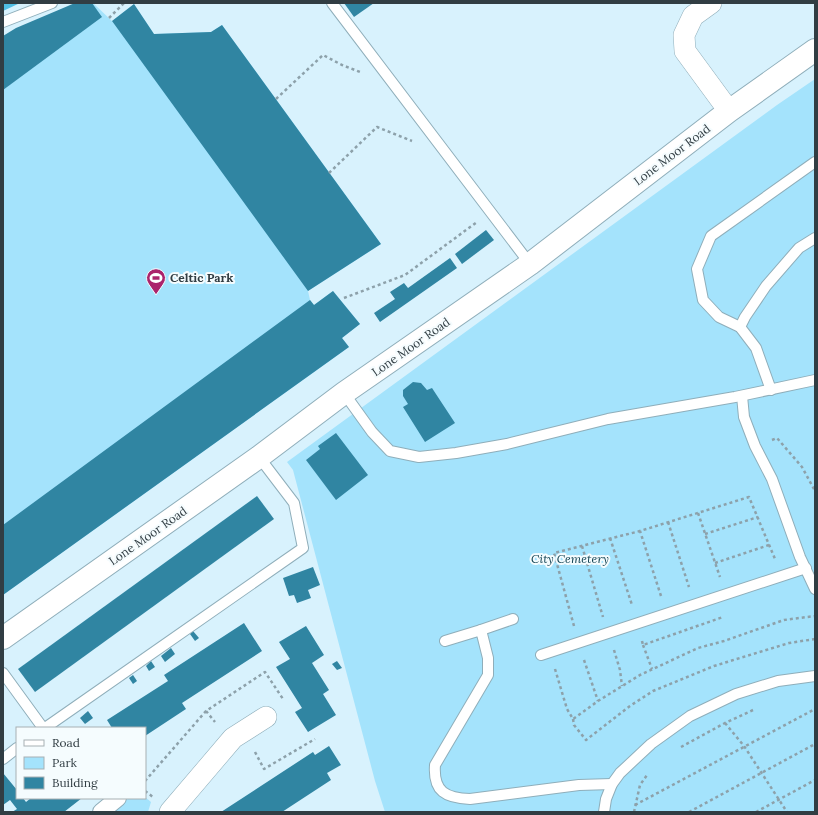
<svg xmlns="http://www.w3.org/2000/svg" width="818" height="815" font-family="Lora,serif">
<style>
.green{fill:#a4e3fc}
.forest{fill:#4fbee5}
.building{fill:#3085a2}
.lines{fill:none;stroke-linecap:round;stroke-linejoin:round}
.service-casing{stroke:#8faeba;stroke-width:12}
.pedestrian-casing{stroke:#8faeba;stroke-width:18}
.minor-casing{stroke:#8faeba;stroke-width:22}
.secondary-casing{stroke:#8faeba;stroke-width:24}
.path{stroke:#8da1aa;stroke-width:2.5;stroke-dasharray:3 3;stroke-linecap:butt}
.service{stroke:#fff;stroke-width:10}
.pedestrian{stroke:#fff;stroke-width:16}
.minor{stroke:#fff;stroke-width:21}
.secondary{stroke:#fff;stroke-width:22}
.labels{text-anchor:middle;stroke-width:4;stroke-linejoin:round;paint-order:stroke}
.street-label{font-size:12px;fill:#313d43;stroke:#f5fcfe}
.poi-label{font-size:12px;font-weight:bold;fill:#313d43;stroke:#f5fcfe;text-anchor:start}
.park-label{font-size:12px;font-style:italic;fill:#0d3f4f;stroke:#f5fcfe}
</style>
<rect width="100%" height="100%" fill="#d8f2fd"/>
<g class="green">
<polygon points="75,3 93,3 112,21 134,4 154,34 211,32 222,25 381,244 308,291 310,300 314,305 333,291 360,324 342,338 349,347 3,595 3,36"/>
<polygon points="815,79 815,812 385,812 375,781 293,470 287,462 777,105"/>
<polygon points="145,797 151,802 148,812 110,812 129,798 145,798"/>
</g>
<polygon class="forest" points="3,3 20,3 3,11"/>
<g class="building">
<polygon points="75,3 92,3 102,17 3,90 3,36 16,28"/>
<polygon points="344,3 374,3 354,17"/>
<polygon points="134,4 154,34 211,32 222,25 381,244 308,291 112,21"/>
<polygon points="486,230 494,240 462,264 455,254"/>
<polygon points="450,258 457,268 380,322 374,313 395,299 390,292 404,283 408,288"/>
<polygon points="333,291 360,324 342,338 349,347 3,595 3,525 310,300 314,305"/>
<polygon points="413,382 421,383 427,390 432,388 455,423 425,442 403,407 408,404 403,396 403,390"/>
<polygon points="336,433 368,475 336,500 306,460 320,449 318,446"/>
<polygon points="257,496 274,519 35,692 18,669"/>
<polygon points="313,567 320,585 308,590 311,598 297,603 294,595 289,596 283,578"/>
<polygon points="244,623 262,651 182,703 186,709 145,736 145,728 112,728 107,720 168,681 164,675"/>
<polygon points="306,626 324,655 312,663 329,690 323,694 336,715 308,732 295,712 302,708 276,667 290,659 279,642"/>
<polygon points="193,631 199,638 195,641 190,634"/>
<polygon points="171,648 175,654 165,662 161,656"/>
<polygon points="151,661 155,667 149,671 146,666"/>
<polygon points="337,661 342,668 337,670 332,664"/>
<polygon points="133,675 137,681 133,684 129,678"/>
<polygon points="88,711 93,718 85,724 80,718"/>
<polygon points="329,746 341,765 327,773 331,780 282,812 221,812 313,752 315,755"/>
<polygon points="3,773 17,790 17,798 23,798 26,802 31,798 82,798 64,812 12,812 17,809 10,800 3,805"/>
</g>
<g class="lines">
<defs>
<g id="service">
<polyline points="332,3 530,264"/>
<polyline points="3,22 52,3"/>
<polyline points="740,327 745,317 766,286 799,248 815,238"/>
<polyline points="771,390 756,348 740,327 719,317 703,300 697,269 711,236 815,162"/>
<polyline points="344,393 372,432 390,451 419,457 456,453 507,444 608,419 735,397 815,380"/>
<polyline points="742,396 744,417 755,446 772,479 800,557 815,589"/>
<polyline points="481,630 513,619"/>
<path d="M 445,641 L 481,630 L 488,658 L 488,675 L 435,765 C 433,792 446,798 470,799 L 579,785 L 612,784"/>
<polyline points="541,655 806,568"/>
<polyline points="3,673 43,728"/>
<polyline points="45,728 303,548 294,503 259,457"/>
<polyline points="3,759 17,748"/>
<polyline points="604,812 606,799 612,784 620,773 651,744 690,716 736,694 778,681 815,676"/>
</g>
<polyline id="pedestrian" points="101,812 118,798"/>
<g id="minor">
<polyline points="711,3 693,16 684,35 685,51 729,111"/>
<polyline points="170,812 233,738 266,717"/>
</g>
<polyline id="secondary" points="3,638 259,457 344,393 530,264 729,111 815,50"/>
</defs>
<use href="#service" class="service-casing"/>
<use href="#pedestrian" class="pedestrian-casing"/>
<use href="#minor" class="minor-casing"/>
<use href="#secondary" class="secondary-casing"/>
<g class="path">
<polyline points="109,18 124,3"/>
<polyline points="276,99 323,55 342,65 360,72"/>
<polyline points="329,173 377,127 412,141"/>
<polyline points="344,298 405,275 477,222"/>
<polyline points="772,440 777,438 802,467 815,491"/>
<polyline points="698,513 720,577"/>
<polyline points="668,522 689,587"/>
<polyline points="705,534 758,517"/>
<polyline points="610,538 632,605"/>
<polyline points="582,546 603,617"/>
<polyline points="715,563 769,545"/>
<polyline points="661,596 640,531 749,497 775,559"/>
<polyline points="574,626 554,553 640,531"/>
<polyline points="642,641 643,645 723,617"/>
<polyline points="643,645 652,669"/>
<polyline points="614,650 620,670 622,686"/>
<polyline points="584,660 598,701"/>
<polyline points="555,669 567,709 573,719 598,701 640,675 698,648 724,641 784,620 815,616"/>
<polyline points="206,711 215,722"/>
<polyline points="573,719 574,725 586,740 630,706 653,691 714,666 789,643 815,639"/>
<polyline points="725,723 744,746 787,812"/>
<polyline points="681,747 725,723 753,710"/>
<polyline points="255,752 264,769 315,739"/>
<polyline points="145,781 206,711 265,672 283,699"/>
<polyline points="145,791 153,797"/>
<polyline points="635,805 815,709"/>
<polyline points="634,812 640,785 647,775"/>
<polyline points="689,812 815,744"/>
<polyline points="756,812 815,780"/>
</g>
<use href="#service" class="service"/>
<use href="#pedestrian" class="pedestrian"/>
<use href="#minor" class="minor"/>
<use href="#secondary" class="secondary"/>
</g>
<defs>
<symbol id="stadium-pin" viewBox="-11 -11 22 30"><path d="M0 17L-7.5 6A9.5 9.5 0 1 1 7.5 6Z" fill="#ab246c" stroke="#f5fcfe"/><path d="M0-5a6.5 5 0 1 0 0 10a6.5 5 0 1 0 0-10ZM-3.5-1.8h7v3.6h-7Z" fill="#fff"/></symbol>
</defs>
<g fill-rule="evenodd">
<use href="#stadium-pin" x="145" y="267" width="22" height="30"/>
</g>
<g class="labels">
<g class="street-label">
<text transform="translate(672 155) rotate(-37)" y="4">Lone Moor Road</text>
<text transform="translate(411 347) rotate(-35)" y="4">Lone Moor Road</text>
<text transform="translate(148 536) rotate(-35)" y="4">Lone Moor Road</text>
</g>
<g class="poi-label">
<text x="170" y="282">Celtic Park</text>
</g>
<g class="park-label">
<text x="570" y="563">City Cemetery</text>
</g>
</g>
<rect width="818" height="815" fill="none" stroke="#313d43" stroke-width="8"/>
<rect x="16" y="727" width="130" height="72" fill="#f5fcfe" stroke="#a7b0b3"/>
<rect x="24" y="740" width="20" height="6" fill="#ffffff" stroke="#a7b0b3"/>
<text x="52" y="747" font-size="12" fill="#313d43">Road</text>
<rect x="24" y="757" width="20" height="12" fill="#a4e3fc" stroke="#a7b0b3"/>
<text x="52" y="767" font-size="12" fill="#313d43">Park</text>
<rect x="24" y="777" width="20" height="12" fill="#3085a2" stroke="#a7b0b3"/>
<text x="52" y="787" font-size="12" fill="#313d43">Building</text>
</svg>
